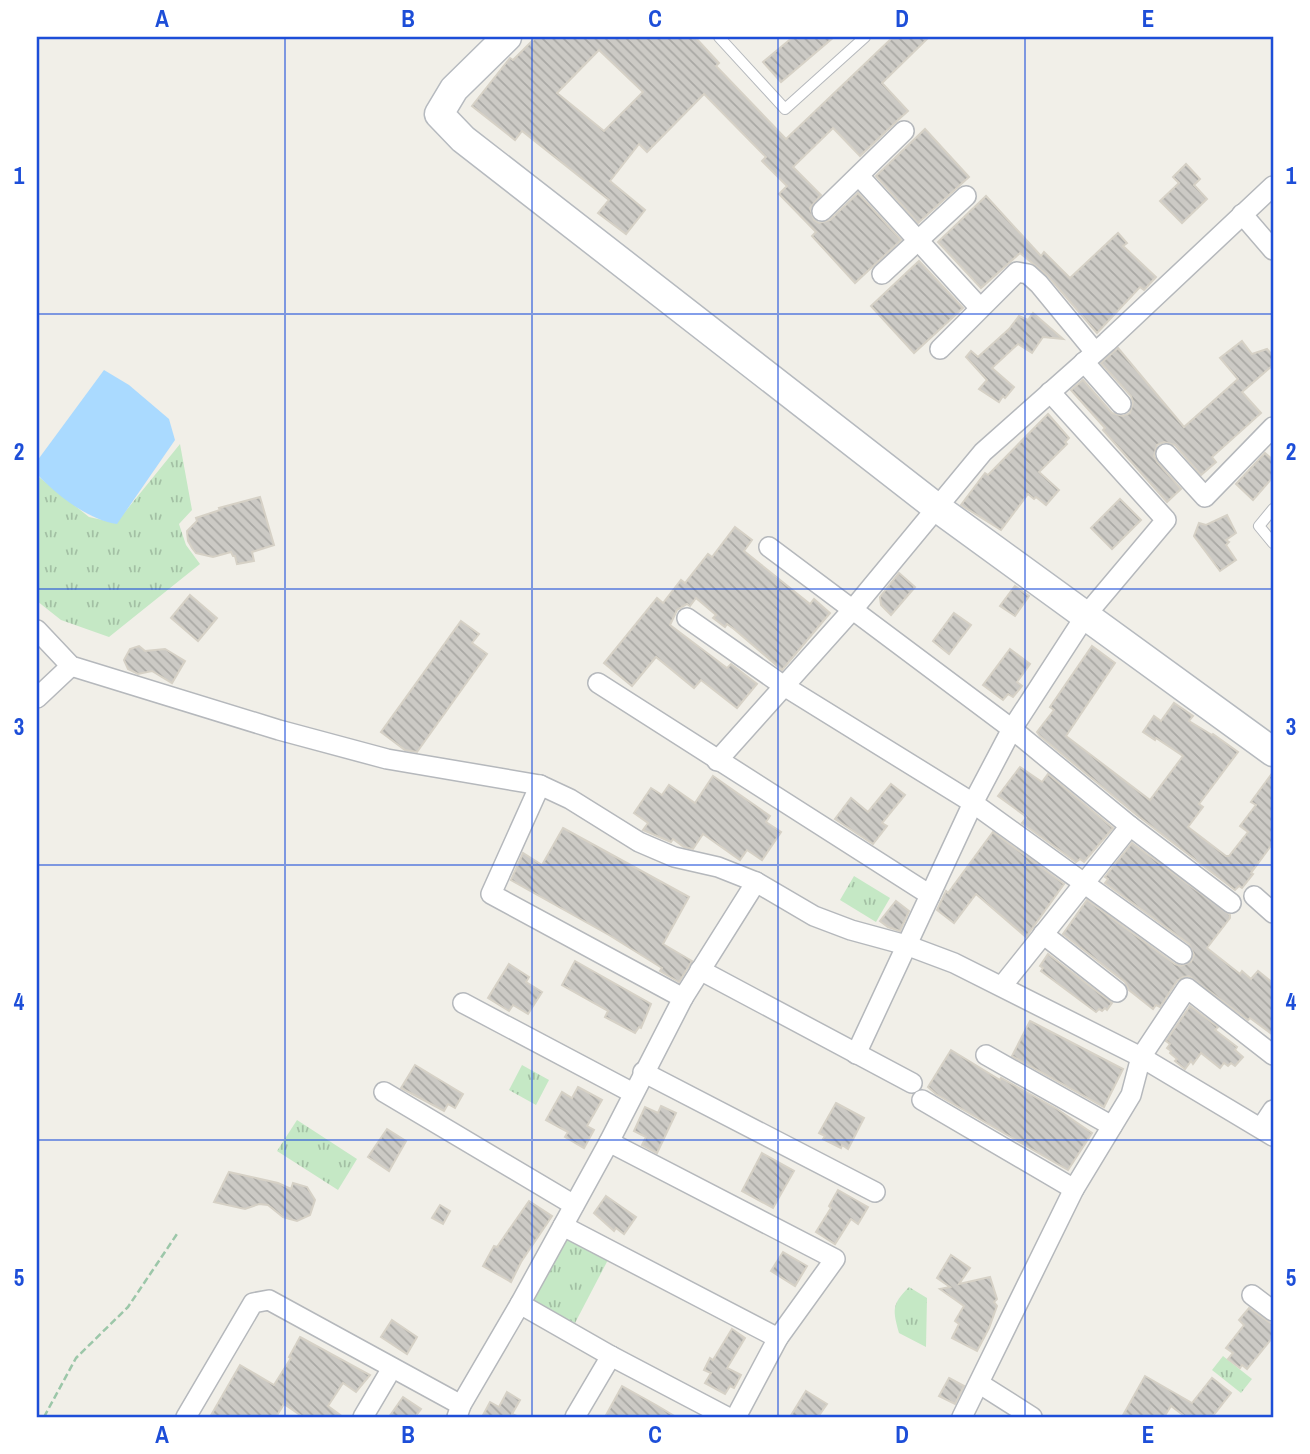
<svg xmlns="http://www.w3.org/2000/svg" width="1310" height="1454" font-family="'Archivo Narrow',sans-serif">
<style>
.grass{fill:url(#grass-tufts)}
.water{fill:#aadaff}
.building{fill:url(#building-back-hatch);stroke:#d6d1c6;stroke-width:2;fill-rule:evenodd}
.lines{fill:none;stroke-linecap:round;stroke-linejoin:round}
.lane-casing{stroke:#b5b8bc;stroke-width:12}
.street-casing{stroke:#b5b8bc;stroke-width:22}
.secondary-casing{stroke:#b6babf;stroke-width:31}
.path{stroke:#9cc7a9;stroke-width:2.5;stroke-dasharray:7 3.5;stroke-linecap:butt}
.lane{stroke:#fff;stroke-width:10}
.street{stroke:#fff;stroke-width:19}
.secondary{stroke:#fff;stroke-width:28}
.grid{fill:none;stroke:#1d4ed8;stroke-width:2;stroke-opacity:0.55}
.neatline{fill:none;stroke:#1d4ed8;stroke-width:2.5}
.grid-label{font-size:23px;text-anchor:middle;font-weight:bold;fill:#1d4ed8}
</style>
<defs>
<pattern id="grass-tufts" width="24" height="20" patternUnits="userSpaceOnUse" patternTransform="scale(1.75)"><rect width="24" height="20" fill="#c5e8c5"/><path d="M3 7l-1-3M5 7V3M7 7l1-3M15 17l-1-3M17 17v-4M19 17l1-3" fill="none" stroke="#a3c0a4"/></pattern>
<pattern id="building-back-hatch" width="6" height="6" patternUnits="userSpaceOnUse" patternTransform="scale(1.75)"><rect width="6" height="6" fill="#cccac5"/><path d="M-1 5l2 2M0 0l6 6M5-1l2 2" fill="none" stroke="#a9a8a4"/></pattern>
</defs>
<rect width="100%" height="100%" fill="#f1efe8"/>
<g class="grass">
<polygon points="180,444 192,510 179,524 186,545 200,564 109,637 61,620 37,601 37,480 39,477 89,517 116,523"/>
<polygon points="854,876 890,898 876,922 840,900"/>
<polygon points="522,1065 549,1080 536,1105 509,1090"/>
<polygon points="297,1120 357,1159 338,1190 277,1151"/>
<polygon points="567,1234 610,1256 575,1323 532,1301"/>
<path d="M 909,1287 L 927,1298 L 926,1347 L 899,1333 C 893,1310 891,1305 909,1287 Z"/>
<polygon points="1223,1356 1252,1379 1241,1393 1212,1370"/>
</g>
<path class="water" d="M 104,370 L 129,385 L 169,419 L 175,440 L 117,524 C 90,521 55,494 37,474 L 37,461 Z"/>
<g class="building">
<path d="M 536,37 L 695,37 L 719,63 L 716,66 L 786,139 L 893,37 L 929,37 L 882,83 L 908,111 L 898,120 L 860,156 L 833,128 L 793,167 L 821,195 L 810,208 L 814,220 L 819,223 L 830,220 L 858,193 L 901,240 L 855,283 L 812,236 L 816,232 L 779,194 L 787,186 L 762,161 L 766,157 L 704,94 L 647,152 L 639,144 L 610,181 L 645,210 L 626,234 L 598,213 L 609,200 L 522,131 L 515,140 L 472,106 L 510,58 L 513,60 ZM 599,50 L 643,92 L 604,131 L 557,93 Z"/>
<polygon points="793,37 834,37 781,82 763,62"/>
<polygon points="925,129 969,177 918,223 876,176"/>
<polygon points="1186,164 1200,179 1194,185 1207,199 1182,223 1160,201 1179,183 1173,177"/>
<polygon points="986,196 1041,256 1044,252 1070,278 1118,233 1127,243 1123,246 1156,277 1144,290 1140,287 1097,333 1048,276 1020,253 981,288 938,242"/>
<polygon points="919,261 963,308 914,353 871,306"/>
<polygon points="1033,313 1063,339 1043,337 1032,353 1018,344 992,368 1014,387 1005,398 1003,396 999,402 979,389 987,380 966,357 971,351 978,357 1009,329 1019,316 1028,320"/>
<polygon points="1242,341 1252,354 1267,349 1273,356 1273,365 1242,392 1261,413 1212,457 1216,462 1201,475 1175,445 1164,442 1157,445 1154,456 1157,462 1181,489 1167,502 1103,430 1105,428 1071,390 1083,380 1112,413 1123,416 1130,413 1133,402 1131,396 1101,363 1118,348 1184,427 1238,379 1220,358"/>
<polygon points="1048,414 1069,438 1065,442 1067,444 1039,472 1059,490 1046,505 1036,497 1034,499 1028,494 1001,530 961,505 985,473 988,475"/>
<polygon points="1265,453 1273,460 1273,477 1253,500 1236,484"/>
<polygon points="260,497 274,545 252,552 254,561 237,564 235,556 233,556 231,552 213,557 196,553 192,548 188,541 187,531 197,521 196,518 220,510 219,508"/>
<polygon points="1120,499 1141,520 1112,549 1091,528"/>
<polygon points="1227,515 1236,533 1226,540 1229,542 1226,545 1236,560 1220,571 1194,536 1199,523 1206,525"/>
<polygon points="735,527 752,540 744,551 810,604 814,599 830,613 782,670 734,629 727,624 725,627 713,618 716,615 696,598 690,606 687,604 677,610 670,625 727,668 731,664 757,684 737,708 701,680 694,688 656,657 632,686 604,663 657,598 663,603 681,580 685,583 708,554 712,557"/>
<polygon points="899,573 915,587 891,615 881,605 880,597"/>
<polygon points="1015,586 1029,596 1015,616 1000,606"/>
<polygon points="190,595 217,618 198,641 171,618"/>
<polygon points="954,613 971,625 949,654 933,641"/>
<polygon points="461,621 479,634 472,643 487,654 417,752 405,750 381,732"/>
<polygon points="139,646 145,651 165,649 185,661 172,683 152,671 138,674 128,669 124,660 130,649"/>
<polygon points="1092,646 1115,663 1066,736 1150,800 1183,756 1156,738 1155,740 1143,732 1154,716 1161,721 1174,703 1193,716 1189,721 1212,735 1213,734 1238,752 1199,804 1203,807 1188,827 1226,856 1229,856 1248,832 1240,826 1256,805 1251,802 1273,772 1273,843 1251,873 1253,874 1242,888 1239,886 1235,890 1138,816 1040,736 1037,732 1054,710 1050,707"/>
<polygon points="1010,649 1030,664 1017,682 1022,686 1013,697 1008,694 1003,700 983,685"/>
<polygon points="1020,767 1042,782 1048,774 1113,828 1084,862 1080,859 1076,862 1022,823 1026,818 1024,815 998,796"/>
<polygon points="713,776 770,816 766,822 781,832 762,860 747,850 740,860 703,834 693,849 684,847 673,839 671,842 643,830 648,823 634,813 651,788 662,795 669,785 695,803"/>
<polygon points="891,784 905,795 882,823 887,826 873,844 835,819 851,798 868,812"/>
<polygon points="563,828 689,897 663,944 692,961 679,982 660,971 662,968 609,935 511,880 523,853 542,865"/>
<polygon points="993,832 1064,884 1026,937 976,894 954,923 937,910 946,891 948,893"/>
<polygon points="1132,843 1230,915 1230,918 1207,948 1240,974 1242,971 1251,979 1258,971 1273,983 1273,1035 1250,1018 1248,1020 1189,976 1183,977 1177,981 1160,1007 1156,1005 1153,1009 1129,990 1125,982 1063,934 1087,900 1175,964 1181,966 1191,962 1194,955 1189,944 1105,883 1108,879 1105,877"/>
<polygon points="896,901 909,911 900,931 888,927 880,921"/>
<polygon points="1048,954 1112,1003 1107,1010 1105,1008 1102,1011 1099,1009 1096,1012 1041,971 1043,968 1040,966"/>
<polygon points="575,961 651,1004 641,1028 639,1027 635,1033 605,1017 608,1011 562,985"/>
<polygon points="509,964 529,977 526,982 542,992 528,1014 513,1005 509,1011 488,998"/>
<polygon points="1190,1006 1218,1027 1215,1030 1237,1047 1235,1050 1243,1057 1235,1066 1231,1063 1228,1066 1224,1063 1220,1068 1201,1053 1193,1064 1191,1061 1185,1069 1175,1061 1177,1059 1170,1053 1171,1051 1167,1048 1170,1044 1166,1041"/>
<polygon points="1030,1021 1123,1069 1104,1107 1012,1056"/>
<polygon points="951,1050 1000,1080 1001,1078 1057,1109 1092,1133 1068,1170 936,1094 928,1087"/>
<polygon points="415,1065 463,1094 455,1108 448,1104 444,1111 401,1088"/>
<polygon points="578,1087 602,1100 587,1126 594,1130 584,1148 565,1137 568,1132 546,1120 562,1092 572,1098"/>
<polygon points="836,1103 864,1118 848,1149 842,1145 841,1148 823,1139 825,1136 819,1133"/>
<polygon points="661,1106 676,1113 657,1153 642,1145 646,1137 634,1131 645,1107 658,1113"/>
<polygon points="387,1129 406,1141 389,1171 368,1157"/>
<polygon points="762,1153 794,1171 773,1208 742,1191"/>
<polygon points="229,1172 278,1183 291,1189 293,1183 307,1187 315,1200 310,1215 297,1221 283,1217 268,1205 259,1204 245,1209 214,1202"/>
<polygon points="838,1190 868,1207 858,1224 851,1219 835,1244 816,1232 831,1208 829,1206"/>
<polygon points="606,1196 636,1217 624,1234 616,1228 614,1231 594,1213"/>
<polygon points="529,1201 552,1216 521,1262 511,1282 483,1266 494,1246 497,1247"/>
<polygon points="440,1205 450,1211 443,1224 432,1218"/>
<polygon points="783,1252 807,1266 795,1286 771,1271"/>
<polygon points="951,1255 970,1268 959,1284 990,1277 997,1299 994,1302 997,1306 989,1328 977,1351 952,1338 959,1324 955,1321 964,1306 940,1289 950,1287 937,1278"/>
<polygon points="1249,1308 1273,1325 1273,1337 1247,1369 1242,1365 1240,1368 1228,1359 1233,1353 1226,1348 1244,1325 1239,1320"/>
<polygon points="392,1320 417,1337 407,1354 381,1337"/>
<polygon points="732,1329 745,1338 727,1368 741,1375 734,1388 730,1386 725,1394 705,1383 711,1373 704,1370 710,1358 713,1360"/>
<polygon points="300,1337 370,1375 356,1392 343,1383 328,1406 343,1417 303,1417 284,1404 276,1417 210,1417 240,1365 274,1385 291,1358 289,1357"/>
<polygon points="1145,1376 1192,1403 1212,1378 1231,1393 1213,1416 1215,1417 1181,1417 1183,1415 1171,1406 1164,1417 1122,1417"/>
<polygon points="949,1378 964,1386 955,1404 939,1396"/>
<polygon points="622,1386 656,1405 676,1417 605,1417"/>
<polygon points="806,1391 827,1404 818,1417 790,1417"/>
<polygon points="507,1392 520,1400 512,1414 519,1417 482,1417 490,1402 499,1407"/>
<polygon points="403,1397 421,1409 415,1417 389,1417"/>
</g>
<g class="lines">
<defs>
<g id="lane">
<polyline points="719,37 785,109 865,37"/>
<polyline points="1273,509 1259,526 1273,543"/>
</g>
<g id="street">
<polyline points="859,176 980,308"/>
<polyline points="822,211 904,131"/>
<polyline points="1242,214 1273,250"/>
<polyline points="882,274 966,196"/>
<polyline points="940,349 1017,272 1028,274 1039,284 1095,352"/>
<polyline points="1084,362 1121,404"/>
<polyline points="1166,454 1205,497 1273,427"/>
<polyline points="769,547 1012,729 1130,826 1002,986"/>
<polyline points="687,618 784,686 973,803 1182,954"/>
<polyline points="37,630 71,666 279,730 387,759 540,785"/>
<polyline points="598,683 930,895"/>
<polyline points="37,698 71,666"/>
<polyline points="717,761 854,608 983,452 1107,342 1273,186"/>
<polyline points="1130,826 1231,903"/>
<polyline points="1254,896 1273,913"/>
<polyline points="1043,934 1117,992"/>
<polyline points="700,970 912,1083"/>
<polyline points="683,998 756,882"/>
<polyline points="463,1003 633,1093"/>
<polyline points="856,1054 973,803 1012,729 1086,615 1166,520 1050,392"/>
<polyline points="986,1055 1112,1126"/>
<polyline points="643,1072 875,1192"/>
<polyline points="384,1092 574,1205"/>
<polyline points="922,1100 1074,1189"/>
<polyline points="1261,1128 1273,1110"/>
<polyline points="609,1142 835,1259 778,1338 736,1417"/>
<polyline points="563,1226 778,1338"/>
<polyline points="1252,1295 1273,1311"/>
<polyline points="520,1304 609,1142 683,998 491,894 540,785 570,799 639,842 674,857 718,867 756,882 814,916 851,930 906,945 954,963 1141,1057 1273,1136"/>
<polyline points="980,1384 1032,1417"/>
<polyline points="186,1417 253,1303 269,1300 461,1405"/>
<polyline points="363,1417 392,1368"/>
<polyline points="457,1417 461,1405 520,1304 611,1356 727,1417"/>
<polyline points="575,1417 611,1356"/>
<polyline points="962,1417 1074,1189 1131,1095 1141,1057 1187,988 1273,1055"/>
</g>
<polyline id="secondary" points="507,37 454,89 439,114 463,139 936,507 1273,752"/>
</defs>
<use href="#lane" class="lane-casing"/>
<use href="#street" class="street-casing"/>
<use href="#secondary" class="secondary-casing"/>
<polyline class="path" points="44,1417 76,1358 128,1307 177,1234"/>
<use href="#lane" class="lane"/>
<use href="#street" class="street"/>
<use href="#secondary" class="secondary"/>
</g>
<path class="grid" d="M 285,37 L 285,1417M 532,37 L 532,1417M 778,37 L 778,1417M 1025,37 L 1025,1417M 37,314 L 1273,314M 37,589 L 1273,589M 37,865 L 1273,865M 37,1140 L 1273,1140"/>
<rect width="1310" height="1454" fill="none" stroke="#ffffff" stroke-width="77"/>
<rect x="38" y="38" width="1234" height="1378" class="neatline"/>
<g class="grid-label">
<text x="162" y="27">A</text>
<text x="408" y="27">B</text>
<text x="655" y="27">C</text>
<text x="902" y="27">D</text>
<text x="1148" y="27">E</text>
<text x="19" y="184">1</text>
<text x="1291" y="184">1</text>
<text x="19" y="460">2</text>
<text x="1291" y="460">2</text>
<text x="19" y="735">3</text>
<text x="1291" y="735">3</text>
<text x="19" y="1010">4</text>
<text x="1291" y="1010">4</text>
<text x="19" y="1286">5</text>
<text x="1291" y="1286">5</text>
<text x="162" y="1443">A</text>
<text x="408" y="1443">B</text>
<text x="655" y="1443">C</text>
<text x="902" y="1443">D</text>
<text x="1148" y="1443">E</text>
</g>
</svg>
